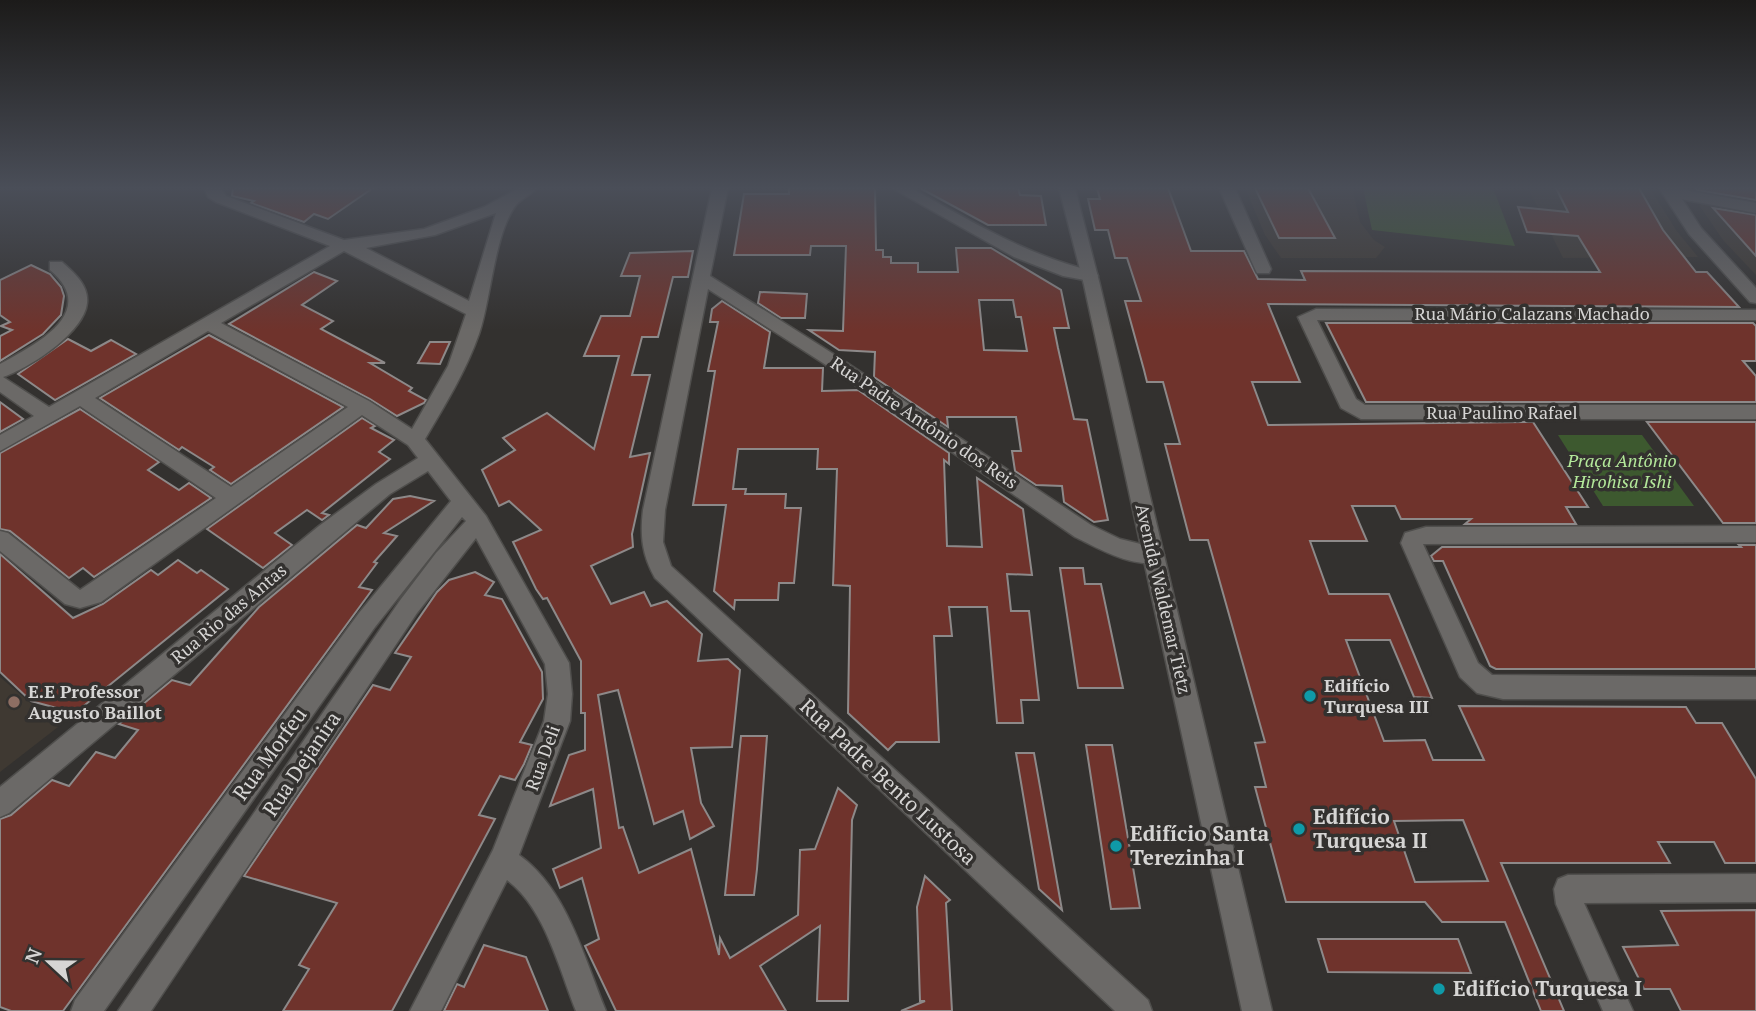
<svg xmlns="http://www.w3.org/2000/svg" width="1756" height="1011" font-family="'PT Serif',serif">
<style>
.built{fill:#3f3932}
.green{fill:#3d592f}
.building{fill:#6f332c;stroke:#8d8989;stroke-width:2;fill-rule:evenodd}
.lines{fill:none;stroke-linecap:round;stroke-linejoin:round}
.street-casing{stroke:#4f4e4c;stroke-width:3}
.secondary-casing{stroke:#4f4e4c;stroke-width:3}
.street{fill:#6b6967;fill-rule:evenodd}
.secondary{fill:#6b6967;fill-rule:evenodd}
.culture-dot{fill:#0f9aa8;stroke:#33312f;stroke-width:2.5}
.education-dot{fill:#8d6e63;stroke:#33312f;stroke-width:2.5}
.labels{text-anchor:middle;stroke-width:7;stroke-linejoin:round;paint-order:stroke}
.street-label{font-size:18px;fill:#d6d5d4;stroke:#33312f}
.park-label{font-size:18px;font-style:italic;fill:#b3e89a;stroke:#33312f}
.poi-label{font-size:18px;font-weight:bold;fill:#d6d5d4;stroke:#33312f;text-anchor:start}
.near-street-label{font-size:21px;fill:#d6d5d4;stroke:#33312f}
.near-poi-label{font-size:21px;font-weight:bold;fill:#d6d5d4;stroke:#33312f;text-anchor:start}
</style>
<rect width="100%" height="100%" fill="#33312f"/>
<g class="built">
<polygon points="1245,188 1352,188 1360,222 1374,240 1385,247 1376,258 1281,258 1265,235"/>
<polygon points="1528,188 1650,188 1676,230 1698,257 1563,258"/>
<polygon points="1704,203 1756,213 1756,275 1723,240 1699,205"/>
<polygon points="0,677 58,727 0,772"/>
</g>
<g class="green">
<polygon points="1363,188 1493,188 1515,246 1372,230"/>
<polygon points="1558,435 1642,435 1694,506 1603,506"/>
</g>
<g class="building">
<polygon points="233,188 373,188 328,219 314,214 304,222 251,203 254,201 232,196"/>
<path d="M 789,188 L 875,188 L 876,250 L 883,250 L 883,257 L 891,257 L 891,263 L 918,263 L 918,272 L 958,272 L 956,248 L 991,248 L 1061,290 L 1069,328 L 1054,328 L 1058,348 L 1074,419 L 1087,420 L 1108,520 L 1094,522 L 1064,502 L 1062,486 L 1036,485 L 1015,471 L 1012,451 L 1021,451 L 1016,417 L 947,417 L 948,427 L 874,377 L 875,352 L 839,350 L 809,330 L 843,331 L 846,246 L 811,246 L 810,255 L 734,255 L 744,194 L 789,194 ZM 979,300 L 1013,300 L 1016,317 L 1021,317 L 1027,351 L 984,350 Z"/>
<polygon points="920,188 1018,188 1020,195 1041,196 1046,225 988,225"/>
<path d="M 1097,188 L 1168,188 L 1191,251 L 1244,251 L 1258,279 L 1305,280 L 1301,271 L 1600,272 L 1578,236 L 1527,232 L 1518,207 L 1568,212 L 1556,188 L 1639,188 L 1663,230 L 1696,272 L 1707,272 L 1739,307 L 1268,304 L 1300,382 L 1252,382 L 1268,425 L 1533,422 L 1588,507 L 1566,507 L 1576,524 L 1465,524 L 1471,519 L 1401,519 L 1395,506 L 1352,506 L 1367,541 L 1310,541 L 1329,594 L 1389,594 L 1432,698 L 1414,697 L 1390,640 L 1346,640 L 1384,741 L 1425,740 L 1433,760 L 1484,760 L 1459,706 L 1686,707 L 1696,723 L 1722,723 L 1756,779 L 1756,863 L 1725,863 L 1714,842 L 1658,842 L 1670,863 L 1501,863 L 1564,1011 L 1541,1011 L 1505,922 L 1442,922 L 1425,902 L 1286,902 L 1255,787 L 1266,787 L 1255,743 L 1265,742 L 1208,540 L 1190,540 L 1165,444 L 1180,444 L 1163,382 L 1147,382 L 1144,370 L 1125,301 L 1141,301 L 1127,258 L 1115,258 L 1108,230 L 1095,230 L 1088,199 L 1100,199 ZM 1463,820 L 1488,881 L 1415,882 L 1394,821 Z"/>
<polygon points="1255,188 1308,188 1335,238 1279,238"/>
<polygon points="1696,188 1756,188 1756,200 1697,190"/>
<polygon points="1713,208 1756,215 1756,256"/>
<polygon points="693,251 688,277 673,277 658,337 642,337 632,375 650,375 630,457 650,453 632,534 633,547 591,566 611,604 644,592 651,606 667,601 702,634 698,661 728,659 740,670 732,747 691,748 701,803 714,826 690,839 683,811 654,824 618,690 598,695 619,828 623,827 639,873 691,849 719,955 720,938 730,958 798,915 800,850 815,849 838,788 857,805 852,820 848,1001 817,1001 820,926 760,966 786,1011 616,1011 585,946 599,939 582,878 560,888 553,869 601,848 593,789 550,806 569,755 585,750 585,713 581,713 581,661 547,598 543,599 536,589 513,542 541,530 509,501 499,506 482,470 515,450 503,438 547,413 594,449 619,356 584,356 601,316 630,316 640,276 621,276 630,253"/>
<polygon points="31,265 50,274 61,287 64,296 61,315 43,334 0,361 0,336 12,330 1,326 10,322 0,315 0,280"/>
<polygon points="314,272 337,281 302,305 333,321 321,329 385,363 370,363 412,388 409,391 426,400 424,403 397,416 370,399 229,324"/>
<polygon points="760,292 807,294 805,318 781,318 758,303"/>
<polygon points="722,301 770,332 764,368 823,368 822,391 858,390 949,453 949,464 944,460 947,546 982,547 977,478 1023,509 1032,575 1007,574 1011,611 1029,611 1039,700 1021,700 1023,723 997,723 987,607 949,607 952,636 934,636 939,742 896,742 888,750 848,713 850,586 833,585 837,469 817,469 818,449 738,449 733,489 746,489 745,494 786,494 785,508 801,508 794,583 779,583 778,600 735,600 734,609 714,591 726,505 693,505 715,371 708,371 718,322 710,322 712,309"/>
<polygon points="1326,323 1753,323 1756,326 1756,361 1743,361 1756,376 1756,402 1366,402"/>
<polygon points="209,335 343,407 231,484 210,470 214,467 182,447 179,450 100,398"/>
<polygon points="68,339 91,351 111,340 136,354 55,400 18,374"/>
<polygon points="430,342 450,342 440,364 418,363"/>
<polygon points="0,402 23,419 0,432"/>
<polygon points="80,409 159,462 148,470 179,490 189,483 211,498 94,577 83,568 69,578 10,531 0,529 0,453"/>
<polygon points="362,418 375,426 371,428 394,440 379,452 390,459 322,513 329,515 322,520 307,510 275,533 292,545 263,568 207,529"/>
<polygon points="1647,422 1756,422 1756,523 1723,523"/>
<polygon points="410,496 434,501 384,533 397,536 374,562 377,563 359,587 372,590 63,1011 11,1011 0,1007 0,819 11,815 52,780 69,786 96,752 115,758 138,730 119,724 172,680 190,685 259,607 357,525 366,528 393,499"/>
<polygon points="1739,545 1756,545 1756,669 1496,669 1490,666 1443,561 1434,561 1431,556 1442,547 1741,547"/>
<polygon points="0,554 73,618 103,604 151,570 158,575 178,560 197,573 201,570 228,589 75,713 31,701 0,672"/>
<polygon points="1060,568 1083,568 1085,584 1101,584 1123,688 1078,688"/>
<polygon points="475,572 494,582 485,595 502,599 542,672 543,699 520,742 532,745 524,764 515,780 500,776 479,815 495,819 392,1011 283,1011 309,969 299,965 337,903 244,876 373,685 390,690 411,657 395,653 437,592 449,580"/>
<polygon points="741,736 767,736 757,869 754,895 725,895"/>
<polygon points="1086,745 1112,745 1140,908 1111,909"/>
<polygon points="1016,753 1034,753 1062,910 1039,889"/>
<polygon points="925,876 950,900 946,903 952,1011 901,1011 925,1001 920,1001 917,907"/>
<polygon points="1756,910 1756,1011 1681,1011 1670,989 1644,989 1623,947 1678,945 1661,911"/>
<polygon points="1318,939 1458,939 1471,973 1328,972"/>
<polygon points="484,945 526,957 548,1011 444,1011 457,984 464,987"/>
</g>
<g class="lines">
<defs>
<g id="street">
<path d="M 204,188 L 220,188 L 226,196 L 344,240 L 424,229 L 484,207 L 519,188 L 537,188 C 531,195 522,198 516,205 C 494,234 491,300 479,334 C 466,371 445,405 425,439 L 486,516 L 569,663 L 572,694 L 570,721 L 519,855 C 567,889 584,958 606,1011 L 576,1011 C 559,969 545,908 507,880 L 441,1011 L 410,1011 L 493,850 L 544,721 L 548,694 L 545,664 L 476,538 L 417,613 L 151,1011 L 118,1011 L 401,599 L 436,553 L 466,521 L 462,517 L 375,627 L 104,1011 L 71,1011 L 75,1000 L 359,613 L 451,501 L 428,471 L 390,494 L 9,813 L 0,817 L 0,787 L 319,526 L 376,484 L 418,458 L 408,445 L 362,415 L 101,602 L 80,608 L 65,604 L 0,551 L 0,531 L 8,533 L 80,590 L 216,498 L 80,406 L 0,451 L 0,435 L 34,416 L 0,392 L 0,364 C 36,344 100,312 50,270 L 50,262 L 62,262 C 74,273 89,285 87,303 C 84,333 28,369 3,377 L 49,407 L 330,246 L 216,202 L 208,197 ZM 496,213 L 469,301 L 366,248 L 435,235 ZM 344,251 L 466,314 L 448,366 L 412,429 L 369,401 L 221,323 ZM 208,331 L 348,407 L 231,487 L 95,398 Z"/>
<path d="M 712,188 L 728,188 L 710,276 L 835,355 L 1091,525 L 1120,539 L 1161,549 L 1164,555 L 1161,561 C 1135,570 1098,548 1075,537 L 823,363 L 708,289 L 665,510 L 663,542 L 671,566 L 1148,1000 L 1152,1011 L 1115,1011 L 655,578 C 642,555 640,536 643,510 Z"/>
<path d="M 892,188 L 911,188 C 972,222 1028,256 1096,272 L 1098,276 L 1090,281 L 1063,276 L 1014,257 Z"/>
<polygon points="1219,188 1235,188 1271,269 1269,273 1257,273 1255,269"/>
<polygon points="1673,188 1756,203 1756,213 1670,197 1662,192"/>
<polygon points="1316,309 1756,310 1756,320 1317,320 1356,399 1365,405 1756,405 1756,419 1361,419 1341,408 1298,317"/>
<polygon points="1756,526 1756,542 1423,544 1478,663 1492,675 1756,677 1756,699 1503,699 1477,693 1460,677 1401,543 1405,533 1426,527"/>
<polygon points="1756,874 1756,902 1584,903 1633,1011 1603,1011 1556,904 1554,889 1558,879 1568,875"/>
</g>
<g id="secondary">
<polygon points="1059,188 1075,188 1100,285 1272,1011 1242,1011 1084,285"/>
<polygon points="1659,188 1675,188 1701,228 1756,288 1756,303 1750,302 1689,234"/>
</g>
</defs>
<use href="#street" class="street-casing"/>
<use href="#secondary" class="secondary-casing"/>
<use href="#street" class="street"/>
<use href="#secondary" class="secondary"/>
</g>
<linearGradient id="sky" x2="0" y2="1"><stop stop-color="#1c1b1a"/><stop offset="0.57" stop-color="#4a4e58"/><stop offset="1" stop-color="#4a4e58" stop-opacity="0"/></linearGradient>
<rect width="1756" height="330" fill="url(#sky)"/>
<g class="culture-dot">
<circle cx="1310" cy="696" r="7"/>
<circle cx="1299" cy="829" r="7"/>
<circle cx="1116" cy="846" r="7"/>
<circle cx="1439" cy="989" r="7"/>
</g>
<circle class="education-dot" cx="14" cy="702" r="7"/>
<g class="labels">
<g class="street-label">
<text x="1532" y="320">Rua Mário Calazans Machado</text>
<text x="1502" y="419">Rua Paulino Rafael</text>
<text transform="translate(924 423) rotate(34)" y="6">Rua Padre Antônio dos Reis</text>
<text transform="translate(1163 599) rotate(77)" y="6">Avenida Waldemar Tietz</text>
<text transform="translate(229 614) rotate(-40)" y="6">Rua Rio das Antas</text>
<text transform="translate(543 758) rotate(-70)" y="6">Rua Deli</text>
</g>
<g class="park-label">
<text x="1622" y="467">Praça Antônio<tspan x="1622" dy="21">Hirohisa Ishi</tspan></text>
</g>
<g class="poi-label">
<text x="1324" y="692">Edifício<tspan x="1324" dy="21">Turquesa III</tspan></text>
<text x="28" y="698">E.E Professor<tspan x="28" dy="21">Augusto Baillot</tspan></text>
</g>
<g class="near-street-label">
<text transform="translate(270 754) rotate(-54)" y="7">Rua Morfeu</text>
<text transform="translate(302 764) rotate(-56)" y="7">Rua Dejanira</text>
<text transform="translate(888 782) rotate(43)" y="7">Rua Padre Bento Lustosa</text>
</g>
<g class="near-poi-label">
<text x="1313" y="824">Edifício<tspan x="1313" dy="24">Turquesa II</tspan></text>
<text x="1130" y="841">Edifício Santa<tspan x="1130" dy="24">Terezinha I</tspan></text>
<text x="1453" y="996">Edifício Turquesa I</text>
</g>
</g>
<g transform="translate(49 962) rotate(292)" stroke="#33312f" stroke-width="5" paint-order="stroke">
<path d="M0-5L12 26L0 18L-12 26Z" fill="#d6d5d4"/>
<text y="-10" font-size="19" font-weight="bold" text-anchor="middle" fill="#d6d5d4">N</text>
</g>
</svg>
